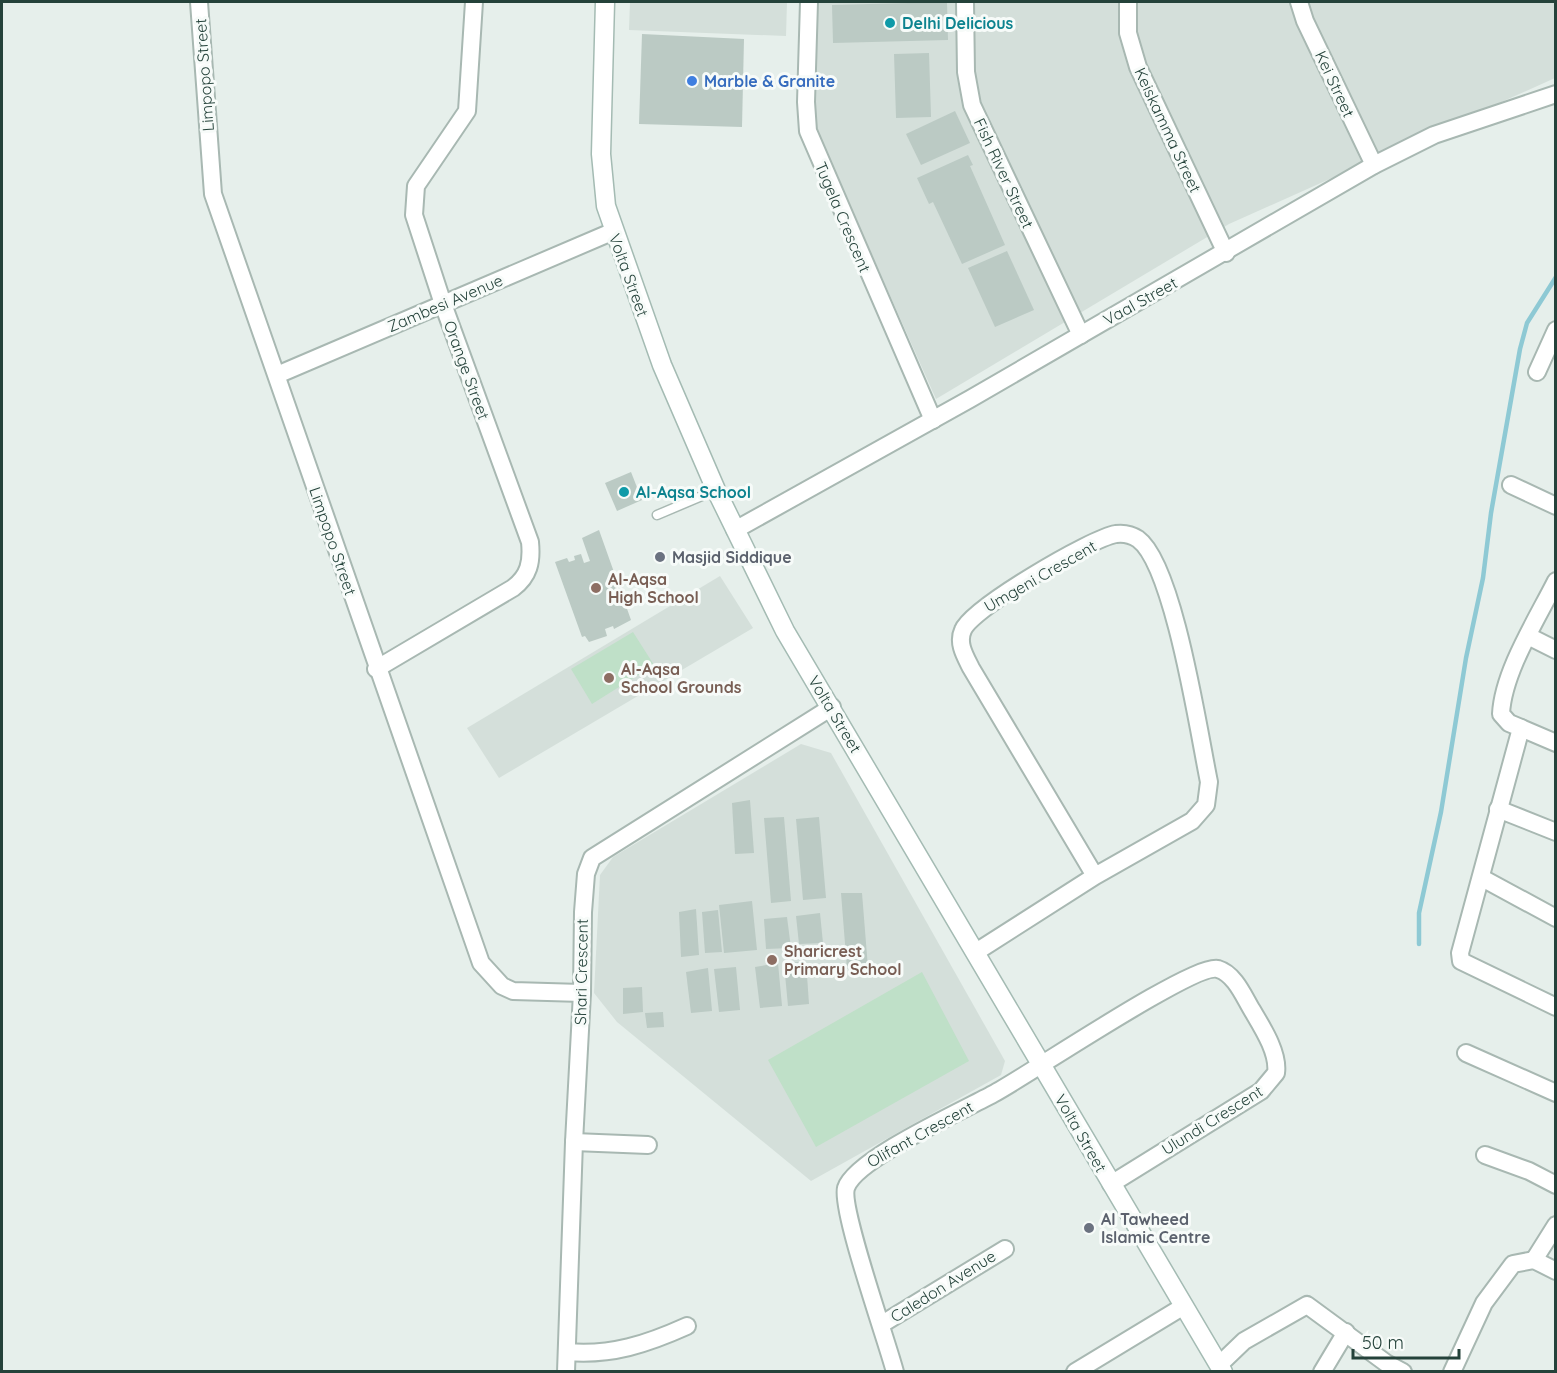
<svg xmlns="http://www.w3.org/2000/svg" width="1557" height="1373" font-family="Quicksand,sans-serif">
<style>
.built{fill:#d4dfda}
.green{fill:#bfe0c8}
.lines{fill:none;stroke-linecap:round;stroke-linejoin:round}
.stream{stroke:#8ec9d4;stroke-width:4.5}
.building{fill:#bbcac4}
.lane-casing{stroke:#a8b8b2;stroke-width:11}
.street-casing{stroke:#a8b8b2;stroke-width:20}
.secondary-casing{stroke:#a4bbb3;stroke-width:21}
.lane{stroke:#fff;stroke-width:8}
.street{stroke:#fff;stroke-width:16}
.secondary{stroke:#fff;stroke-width:18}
.culture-dot{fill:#0f9aa8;stroke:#f7fbf9;stroke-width:2}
.shop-dot{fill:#3f7fe0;stroke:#f7fbf9;stroke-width:2}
.worship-dot{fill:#6b7280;stroke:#f7fbf9;stroke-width:2}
.education-dot{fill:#8d6e63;stroke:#f7fbf9;stroke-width:2}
.labels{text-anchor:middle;stroke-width:6;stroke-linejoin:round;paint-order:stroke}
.culture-label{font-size:16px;font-weight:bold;fill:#0d838f;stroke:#f7fbf9;text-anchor:start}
.street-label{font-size:16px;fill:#24423a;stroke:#f7fbf9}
.shop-label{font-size:16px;font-weight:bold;fill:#366cbe;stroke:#f7fbf9;text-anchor:start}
.worship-label{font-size:16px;font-weight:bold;fill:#5b616d;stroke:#f7fbf9;text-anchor:start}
.education-label{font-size:16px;font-weight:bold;fill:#785e54;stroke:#f7fbf9;text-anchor:start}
</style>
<rect width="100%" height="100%" fill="#e6efeb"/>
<g class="built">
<polygon points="630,2 787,2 786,36 629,30"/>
<polygon points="816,2 1555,2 1555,78 1229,224 936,399 815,127"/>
<polygon points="720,576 753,628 499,778 467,728"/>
<polygon points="801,744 831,753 1005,1061 1001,1075 811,1181 617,1022 594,993 600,875 613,857"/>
</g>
<g class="green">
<polygon points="633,632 654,665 592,704 571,669"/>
<polygon points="922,972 969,1061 816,1147 768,1060"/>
</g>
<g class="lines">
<polyline class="stream" points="1419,944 1419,913 1441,812 1466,658 1483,578 1491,513 1520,349 1527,323 1556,277"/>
</g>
<g class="building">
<polygon points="947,2 948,40 833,43 832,5"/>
<polygon points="642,34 744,39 742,127 639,124"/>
<polygon points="929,53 931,117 896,118 894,54"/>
<polygon points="955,111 970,143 921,165 906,134"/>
<polygon points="968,155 973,165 970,166 1005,245 962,264 933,202 929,204 917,178"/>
<polygon points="1007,251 1034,310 995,327 968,268"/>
<polygon points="631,472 642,500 617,511 605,483"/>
<polygon points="599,530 631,620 614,629 613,626 605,629 607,636 589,642 585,636 582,637 555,562 567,558 569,562 575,560 574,556 581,554 584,563 590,561 582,538"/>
<polygon points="750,800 754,853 735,854 732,803"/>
<polygon points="784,817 791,901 771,903 764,818"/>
<polygon points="819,817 826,898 803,900 796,819"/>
<polygon points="841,893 862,893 868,968 847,969"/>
<polygon points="752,901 757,950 724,953 719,905"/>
<polygon points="696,909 699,955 681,957 679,912"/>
<polygon points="718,910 722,952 705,953 702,912"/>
<polygon points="820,913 823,943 799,944 796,916"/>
<polygon points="787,917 791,948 766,949 764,919"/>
<polygon points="806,961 809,1004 788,1006 784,964"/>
<polygon points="778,963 782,1006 760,1008 755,967"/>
<polygon points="736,967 740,1010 719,1012 714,969"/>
<polygon points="708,968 712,1011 691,1013 686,972"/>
<polygon points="642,987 643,1012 623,1014 623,988"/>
<polygon points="663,1012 664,1027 647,1028 645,1013"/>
</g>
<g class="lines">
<defs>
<polyline id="lane" points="657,515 716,490"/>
<g id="street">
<polyline points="199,2 213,194 481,963 502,986 513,991 582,993"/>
<polyline points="809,2 806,102 808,131 933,420"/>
<polyline points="965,2 966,72 972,105 1081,335"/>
<polyline points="1128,2 1128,33 1138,67 1226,253"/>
<polyline points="1299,2 1305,21 1374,165"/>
<polyline points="1537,372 1556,330"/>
<polyline points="277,375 614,231"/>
<polyline points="1511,485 1556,506"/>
<polyline points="735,530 970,399 1374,165 1434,135 1556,94"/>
<path d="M 1556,581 C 1537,619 1503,672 1501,714 L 1509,723 L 1521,728 L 1460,953 L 1461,961 L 1556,1007"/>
<polyline points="1528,636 1556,650"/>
<path d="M 376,669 L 513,588 C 529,576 532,562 530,542 L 443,304 L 414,215 L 416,186 L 467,111 L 474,2"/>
<polyline points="1521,728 1556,743"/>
<polyline points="1498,809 1556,832"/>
<polyline points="1482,878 1556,918"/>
<path d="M 976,952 L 1095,876 L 1192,821 L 1206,805 L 1209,782 C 1199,734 1174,565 1138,539 C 1132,535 1124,533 1116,534 C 1091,538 972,608 963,630 C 957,643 965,656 971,668 L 1095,876"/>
<polyline points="1466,1053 1556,1093"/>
<polyline points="574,1142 648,1145"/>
<polyline points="1485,1155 1529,1171 1556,1185"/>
<polyline points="1534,1260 1556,1225"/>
<polyline points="882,1324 1005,1249"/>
<path d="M 567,1352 C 611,1356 647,1344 687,1326"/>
<polyline points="1219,1365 1244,1341 1307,1305 1386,1363 1403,1372"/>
<polyline points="566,1372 574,1142 582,993 583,912 586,874 592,858 832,707"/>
<path d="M 895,1372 C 887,1341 840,1209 846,1188 C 855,1159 964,1110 993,1094 C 1029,1075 1193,963 1218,969 C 1235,974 1244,997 1252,1010 C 1262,1027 1279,1053 1276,1073 L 1261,1091 L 1111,1184"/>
<polyline points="1075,1372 1184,1306"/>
<polyline points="1322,1372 1346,1332"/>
<polyline points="1452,1372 1484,1303 1513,1264 1534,1260 1556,1271"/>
</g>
<polyline id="secondary" points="605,2 601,154 606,206 662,365 716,490 785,631 1223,1372"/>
</defs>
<use href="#lane" class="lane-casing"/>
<use href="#street" class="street-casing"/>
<use href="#secondary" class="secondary-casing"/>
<use href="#lane" class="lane"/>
<use href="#street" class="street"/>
<use href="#secondary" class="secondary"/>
</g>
<g class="culture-dot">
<circle cx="890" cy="23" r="6"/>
<circle cx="624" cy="492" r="6"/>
</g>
<circle class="shop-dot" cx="692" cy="81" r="6"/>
<g class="worship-dot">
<circle cx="660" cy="557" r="6"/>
<circle cx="1089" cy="1228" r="6"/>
</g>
<g class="education-dot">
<circle cx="596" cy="588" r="6"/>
<circle cx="609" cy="678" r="6"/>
<circle cx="772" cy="960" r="6"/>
</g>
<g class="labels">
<g class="culture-label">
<text x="902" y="29">Delhi Delicious</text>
<text x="636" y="498">Al-Aqsa School</text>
</g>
<g class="street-label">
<text transform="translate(204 75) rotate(-94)" y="6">Limpopo Street</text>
<text transform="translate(1335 84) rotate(65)" y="6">Kei Street</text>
<text transform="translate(1168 130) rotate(65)" y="6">Keiskamma Street</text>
<text transform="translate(1004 173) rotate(65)" y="6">Fish River Street</text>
<text transform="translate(843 217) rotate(67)" y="6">Tugela Crescent</text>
<text transform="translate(629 275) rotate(70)" y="6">Volta Street</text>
<text transform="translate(1140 301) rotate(-29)" y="6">Vaal Street</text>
<text transform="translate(445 303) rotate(-23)" y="6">Zambesi Avenue</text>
<text transform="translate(467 370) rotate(70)" y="6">Orange Street</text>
<text transform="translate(333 541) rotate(71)" y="6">Limpopo Street</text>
<text transform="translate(1040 576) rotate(-30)" y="6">Umgeni Crescent</text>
<text transform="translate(835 714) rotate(59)" y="6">Volta Street</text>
<text transform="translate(581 972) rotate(-89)" y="6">Shari Crescent</text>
<text transform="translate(1212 1120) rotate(-32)" y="6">Ulundi Crescent</text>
<text transform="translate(1081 1133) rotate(60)" y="6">Volta Street</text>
<text transform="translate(920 1134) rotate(-29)" y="6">Olifant Crescent</text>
<text transform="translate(943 1286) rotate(-32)" y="6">Caledon Avenue</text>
</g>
<g class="shop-label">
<text x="704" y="87">Marble &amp; Granite</text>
</g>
<g class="worship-label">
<text x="672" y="563">Masjid Siddique</text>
<text x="1101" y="1225">Al Tawheed<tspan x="1101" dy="18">Islamic Centre</tspan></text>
</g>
<g class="education-label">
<text x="608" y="585">Al-Aqsa<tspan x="608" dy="18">High School</tspan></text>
<text x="621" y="675">Al-Aqsa<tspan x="621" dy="18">School Grounds</tspan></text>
<text x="784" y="957">Sharicrest<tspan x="784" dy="18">Primary School</tspan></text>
</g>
</g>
<rect width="1557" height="1373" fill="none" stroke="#24423a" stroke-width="6"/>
<path d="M1353 1349v9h106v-9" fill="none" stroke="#24423a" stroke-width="3"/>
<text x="1362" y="1349" font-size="18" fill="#24423a" stroke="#f7fbf9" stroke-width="4.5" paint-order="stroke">50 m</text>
</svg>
